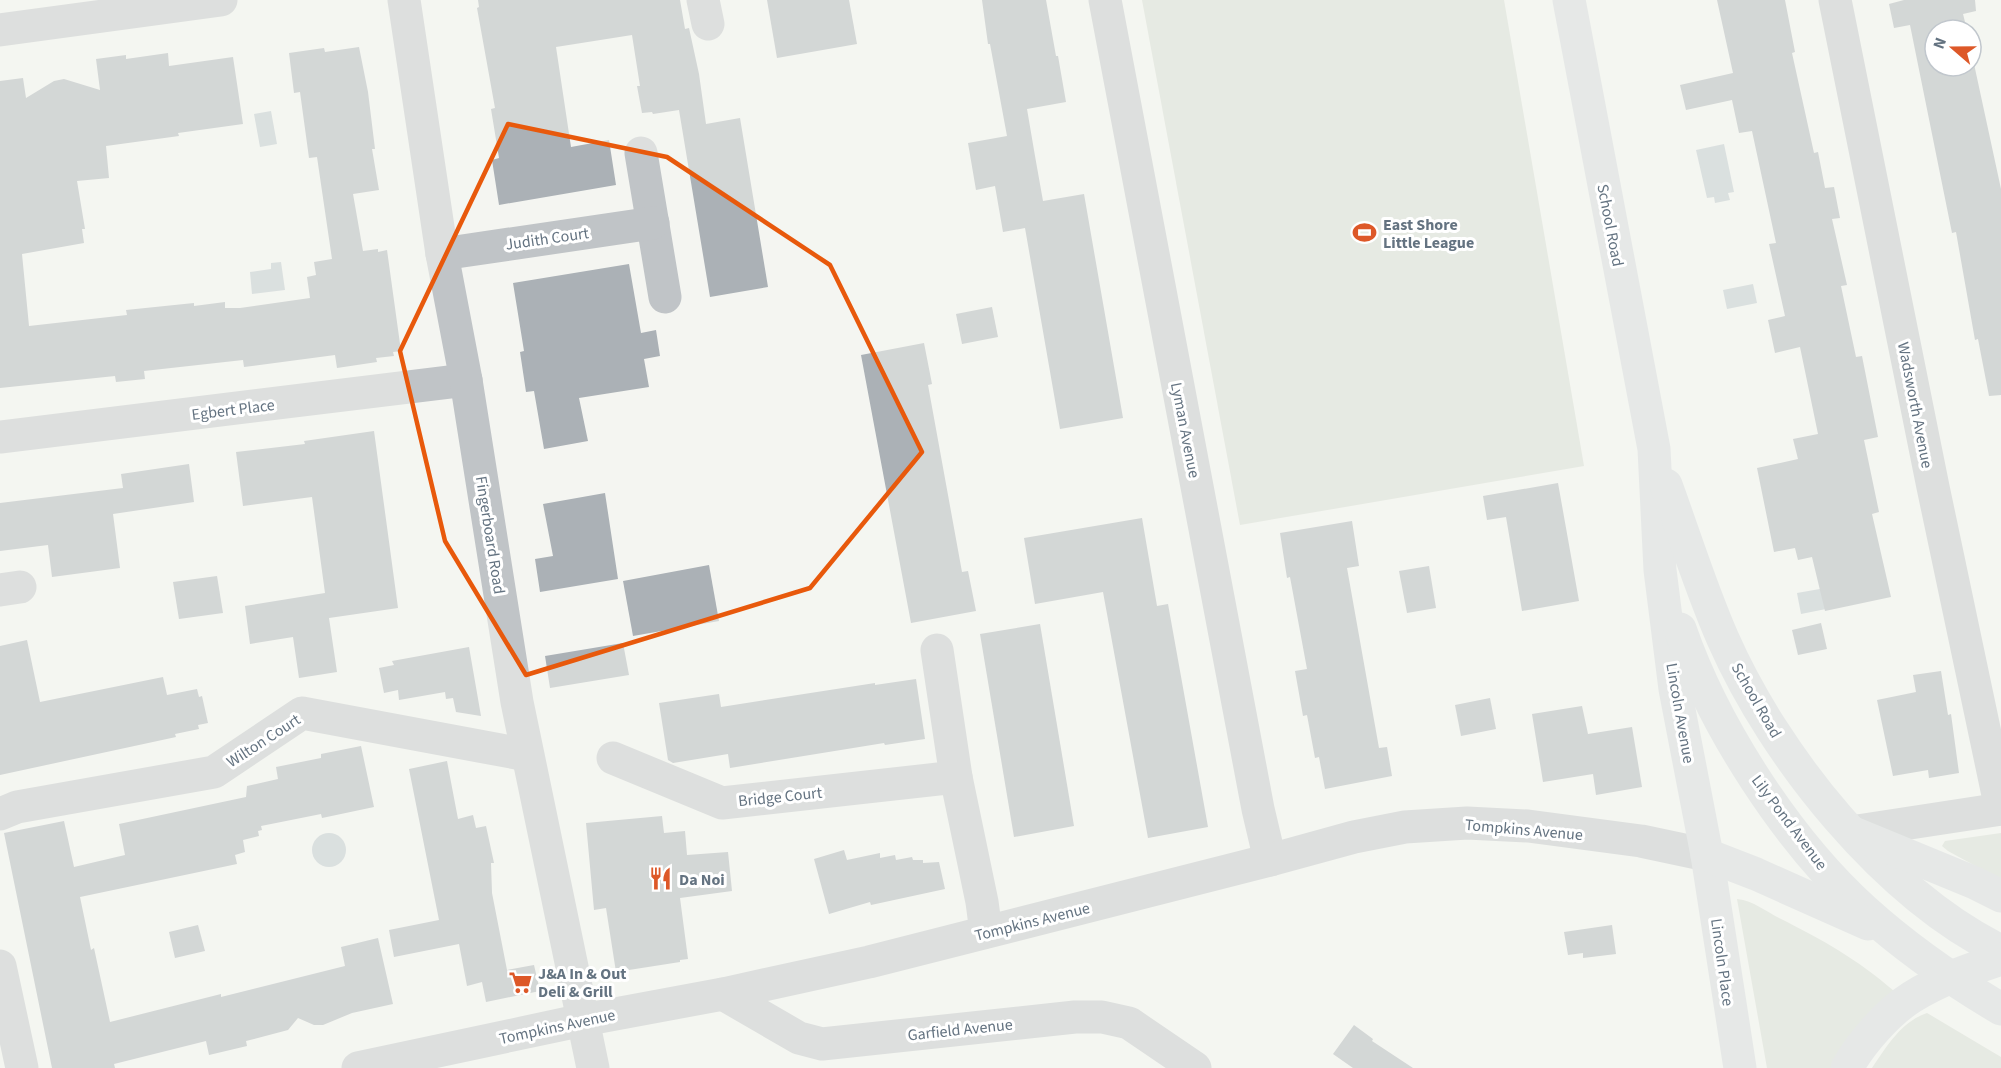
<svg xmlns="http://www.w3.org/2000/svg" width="2001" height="1068" font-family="'Source Sans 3',sans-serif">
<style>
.green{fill:#d5dbd2}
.water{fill:#bbc5cb}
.building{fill:#abb1b6}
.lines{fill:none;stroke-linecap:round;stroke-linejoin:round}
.minor{stroke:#c0c4c7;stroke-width:33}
.tertiary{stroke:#c0c4c7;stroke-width:33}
.secondary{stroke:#d4d8dc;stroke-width:33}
.motorway{stroke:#d4d8dc;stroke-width:33}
.marked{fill:none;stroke:#e8590c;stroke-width:4.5;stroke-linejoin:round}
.labels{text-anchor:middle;stroke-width:6;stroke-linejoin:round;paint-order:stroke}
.poi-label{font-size:16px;font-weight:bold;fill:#647381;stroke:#fff;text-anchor:start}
.street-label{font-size:16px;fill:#647381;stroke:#fff}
</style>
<rect width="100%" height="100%" fill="#f4f5f1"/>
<g class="green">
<polygon points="1142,0 1504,0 1584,466 1240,525"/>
<polygon points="2001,833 2001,880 1948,851 1942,846 1945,841"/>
<path d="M 1737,899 C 1754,901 1765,911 1779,918 C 1823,940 1857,959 1894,991 L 1832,1068 L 1767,1068 Z"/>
<path d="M 1927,1013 L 2001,1057 L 2001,1068 L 1872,1068 C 1887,1046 1901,1022 1927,1013 Z"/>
</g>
<g class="water">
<polygon points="271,111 277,144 260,147 254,114"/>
<polygon points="1724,144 1734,192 1728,193 1730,200 1715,203 1714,197 1707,198 1696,150"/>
<polygon points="281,262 285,290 252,294 250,272 271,269 271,263"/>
<polygon points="1753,284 1757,303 1727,309 1723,290"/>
<polygon points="1837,586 1841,606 1801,614 1797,593"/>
<circle cx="329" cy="850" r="17"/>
</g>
<g class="building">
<polygon points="478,0 680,0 685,29 689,28 699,74 706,124 740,118 768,287 710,297 679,110 653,114 652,112 642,113 637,86 640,86 632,35 556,47 571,147 609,140 616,185 499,205 492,160 499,158 491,109 495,108 477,8 479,7"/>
<polygon points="767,0 849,0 857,44 777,58"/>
<polygon points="982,0 1046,0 1056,56 1058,56 1066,102 1027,109 1035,156 1043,201 1084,194 1123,418 1060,429 1025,228 1003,232 995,186 976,190 968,143 1007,136 990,44 988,44"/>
<polygon points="1717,0 1785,0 1795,52 1792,53 1814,153 1818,152 1825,188 1834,187 1840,218 1832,219 1847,285 1841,286 1856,357 1862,356 1878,437 1864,440 1879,512 1872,514 1891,597 1825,611 1812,557 1798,560 1795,548 1774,552 1757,468 1798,459 1793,439 1818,434 1800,347 1775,353 1768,320 1785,316 1769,244 1776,243 1752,131 1739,133 1732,100 1686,110 1680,85 1733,73"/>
<polygon points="1904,0 1975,0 1976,11 1963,14 1967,30 1935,30 1935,66 1971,66 1971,50 2001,189 2001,395 1989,396 1978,339 1975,340 1956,232 1952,233 1910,25 1894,28 1889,4"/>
<polygon points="359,47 368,92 375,149 372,149 379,190 353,194 363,251 378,249 378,252 387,250 401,351 393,352 394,356 376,358 377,362 337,368 335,355 244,367 243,360 144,371 145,379 116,382 115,376 0,388 0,81 23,78 26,98 54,81 64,79 100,90 96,59 126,55 126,59 168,53 169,66 233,57 243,124 178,133 179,136 106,146 109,178 77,181 85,229 82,229 84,243 22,254 29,326 127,315 126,310 194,303 194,306 225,302 225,308 240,308 310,298 307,277 316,275 314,262 332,259 317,157 309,158 300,92 294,93 289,53 324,48 325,52"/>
<polygon points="629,264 641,333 656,330 660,356 644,359 649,387 579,398 588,441 544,449 534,391 526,392 520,352 524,351 513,283"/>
<polygon points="992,307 998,337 962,344 956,314"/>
<polygon points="924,343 932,384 928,385 962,572 968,571 976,611 911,623 861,355"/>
<polygon points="374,431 398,608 329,618 337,672 299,678 293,637 250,644 245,606 325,593 312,497 243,506 236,452 305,444 304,441"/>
<polygon points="189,464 194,502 113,514 120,568 52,577 48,545 0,551 0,503 123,488 121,474"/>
<polygon points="1558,483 1579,601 1522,611 1506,517 1487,520 1483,496"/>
<polygon points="605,493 618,579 540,592 535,559 553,556 543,504"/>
<polygon points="1142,518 1157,606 1168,604 1208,827 1148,838 1103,592 1035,604 1024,538"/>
<polygon points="1352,521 1359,566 1347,568 1379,748 1387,747 1392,776 1325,789 1319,757 1315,758 1307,715 1303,716 1295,671 1307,669 1290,577 1287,578 1280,533"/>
<polygon points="709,565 719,621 633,636 623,581"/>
<polygon points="1429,566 1436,608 1407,613 1399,571"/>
<polygon points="217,576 223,613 179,619 173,582"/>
<polygon points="1821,623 1827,649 1798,655 1792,630"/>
<polygon points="1040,624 1074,826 1014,837 980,634"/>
<polygon points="27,640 40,702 163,677 167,695 197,689 199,697 202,696 208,723 198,725 199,729 175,734 176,737 0,775 0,646"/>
<polygon points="623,643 629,675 550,688 545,656"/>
<polygon points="469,647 481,716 456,712 453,698 446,699 445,692 399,700 398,690 384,693 379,668 394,665 392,661"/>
<polygon points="1941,671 1948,715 1951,714 1959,773 1929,778 1928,770 1893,776 1877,700 1916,692 1913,675"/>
<polygon points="916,679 925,739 885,745 884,743 730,768 728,754 673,763 668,760 659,703 719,694 721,707 875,683 875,685"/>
<polygon points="1490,698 1496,729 1461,736 1455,705"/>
<polygon points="1582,706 1588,734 1632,727 1642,787 1596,795 1593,774 1543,782 1532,714"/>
<polygon points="361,746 374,807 322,818 321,814 261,826 262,830 258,831 259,836 243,840 245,852 235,855 237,864 80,897 91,950 94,948 110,1022 221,994 221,997 345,966 341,947 378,938 393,1004 352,1013 323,1025 314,1025 298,1018 288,1030 246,1041 247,1046 209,1055 206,1041 114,1064 115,1068 52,1068 4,833 64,821 74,867 125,855 119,824 246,797 247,786 278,779 276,767 321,758 321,754"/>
<polygon points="447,761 458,819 473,815 476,828 486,826 494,863 491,863 492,893 507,970 534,965 540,991 486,1002 482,982 467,986 459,944 394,957 389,930 439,920 409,769"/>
<polygon points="662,816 664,833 685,831 687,855 728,852 732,891 680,898 688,959 680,960 680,962 616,972 606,908 594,910 586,823"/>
<polygon points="844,850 847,860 880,853 880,858 895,855 896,860 912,857 913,860 923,860 923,863 939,862 945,889 871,905 870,902 829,914 814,859"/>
<polygon points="198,925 205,951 175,958 169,932"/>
<polygon points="1612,925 1616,954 1583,958 1583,953 1568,955 1564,932"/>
<polygon points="1354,1025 1373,1039 1372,1041 1413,1068 1353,1068 1333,1054"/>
</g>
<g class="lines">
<g class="minor">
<polyline points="703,0 708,24"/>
<polyline points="1105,0 1258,809 1270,860"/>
<polyline points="1835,0 1933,487 2001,809"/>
<polyline points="0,30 221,0"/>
<polyline points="641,153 665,297"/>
<polyline points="442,254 653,223"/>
<polyline points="0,437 466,380"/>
<polyline points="0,590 20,587"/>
<polyline points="937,650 956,777"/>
<polyline points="613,758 722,803 956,777 982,902 986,932"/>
<polyline points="0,814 17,807 214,772 302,713 527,755"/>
<polyline points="1851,832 2001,809"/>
<polyline points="0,966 22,1068"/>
<polyline points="723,994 799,1038 822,1044 1075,1017 1102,1017 1129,1023 1195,1068"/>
<polyline points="358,1068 583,1020 723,994 869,962 1270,860 1354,837 1405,827 1467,823 1528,826 1641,841 1707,855"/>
</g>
<polyline class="tertiary" points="404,0 442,254 466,380 517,702 593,1068"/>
<g class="secondary">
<polyline points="1569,0 1654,449 1660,570 1675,689 1707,855 1740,1068"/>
<path d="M 1666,485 C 1685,537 1701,589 1723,639 C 1775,757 1885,894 2001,951"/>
<path d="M 1680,629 C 1714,727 1787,840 1864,910 C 1906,948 1952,980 2001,1009"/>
<polyline points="1707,855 1756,874 1868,924"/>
<path d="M 1847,1068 C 1861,1043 1888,1012 1912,997 C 1939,980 1971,969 2001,959"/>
</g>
<polyline class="motorway" points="1851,832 1975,883 2001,896"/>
</g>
<path d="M0 0H2001V1068H0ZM 508,124 L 667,157 L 830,265 L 922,452 L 810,588 L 526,675 L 445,541 L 400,351 Z" fill="#f4f5f1" fill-opacity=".55" fill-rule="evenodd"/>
<path class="marked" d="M 508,124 L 667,157 L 830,265 L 922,452 L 810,588 L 526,675 L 445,541 L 400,351 Z"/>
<defs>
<symbol id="stadium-bare" viewBox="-9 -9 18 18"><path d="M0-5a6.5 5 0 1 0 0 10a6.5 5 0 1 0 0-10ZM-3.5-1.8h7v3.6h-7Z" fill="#dd5828" stroke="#fff" stroke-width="2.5" paint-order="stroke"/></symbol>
<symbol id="restaurant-bare" viewBox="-9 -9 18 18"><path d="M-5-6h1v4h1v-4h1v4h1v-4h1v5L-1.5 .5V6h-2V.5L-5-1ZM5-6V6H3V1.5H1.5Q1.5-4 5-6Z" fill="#dd5828" stroke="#fff" stroke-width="2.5" paint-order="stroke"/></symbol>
<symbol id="supermarket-bare" viewBox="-9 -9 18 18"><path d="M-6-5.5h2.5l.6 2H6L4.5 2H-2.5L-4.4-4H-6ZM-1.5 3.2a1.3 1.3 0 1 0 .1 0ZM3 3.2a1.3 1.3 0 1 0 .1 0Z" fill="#dd5828" stroke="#fff" stroke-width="2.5" paint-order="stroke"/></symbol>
</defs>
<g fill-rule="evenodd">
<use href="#stadium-bare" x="1348" y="216" width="33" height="33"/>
<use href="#restaurant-bare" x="644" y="862" width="33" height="33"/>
<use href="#supermarket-bare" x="504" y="966" width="33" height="33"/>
</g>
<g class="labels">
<g class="poi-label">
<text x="1383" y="230">East Shore<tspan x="1383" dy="18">Little League</tspan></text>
<text x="679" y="885">Da Noi</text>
<text x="538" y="979">J&amp;A In &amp; Out<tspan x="538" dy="18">Deli &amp; Grill</tspan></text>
</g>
<g class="street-label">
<text transform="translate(1611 225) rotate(79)" y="6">School Road</text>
<text transform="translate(547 238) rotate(-8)" y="6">Judith Court</text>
<text transform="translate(1916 405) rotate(79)" y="6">Wadsworth Avenue</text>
<text transform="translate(233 409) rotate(-7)" y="6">Egbert Place</text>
<text transform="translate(1186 430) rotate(79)" y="6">Lyman Avenue</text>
<text transform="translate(491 535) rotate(81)" y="6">Fingerboard Road</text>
<text transform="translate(1757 700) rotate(60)" y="6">School Road</text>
<text transform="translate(1681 713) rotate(80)" y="6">Lincoln Avenue</text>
<text transform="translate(263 740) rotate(-33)" y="6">Wilton Court</text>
<text transform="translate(780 796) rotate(-6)" y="6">Bridge Court</text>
<text transform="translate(1790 822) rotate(53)" y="6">Lily Pond Avenue</text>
<text transform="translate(1524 829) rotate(5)" y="6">Tompkins Avenue</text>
<text transform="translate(1032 921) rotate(-14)" y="6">Tompkins Avenue</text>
<text transform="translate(1723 962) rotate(82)" y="6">Lincoln Place</text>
<text transform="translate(557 1026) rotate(-12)" y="6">Tompkins Avenue</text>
<text transform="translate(960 1029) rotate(-6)" y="6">Garfield Avenue</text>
</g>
</g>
<g transform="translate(1953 48) rotate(290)"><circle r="28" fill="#ffffff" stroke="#c1c7cd" stroke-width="1.5"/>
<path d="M0-4.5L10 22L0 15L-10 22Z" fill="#dd5828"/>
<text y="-9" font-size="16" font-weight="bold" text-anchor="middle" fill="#647381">N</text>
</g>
</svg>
